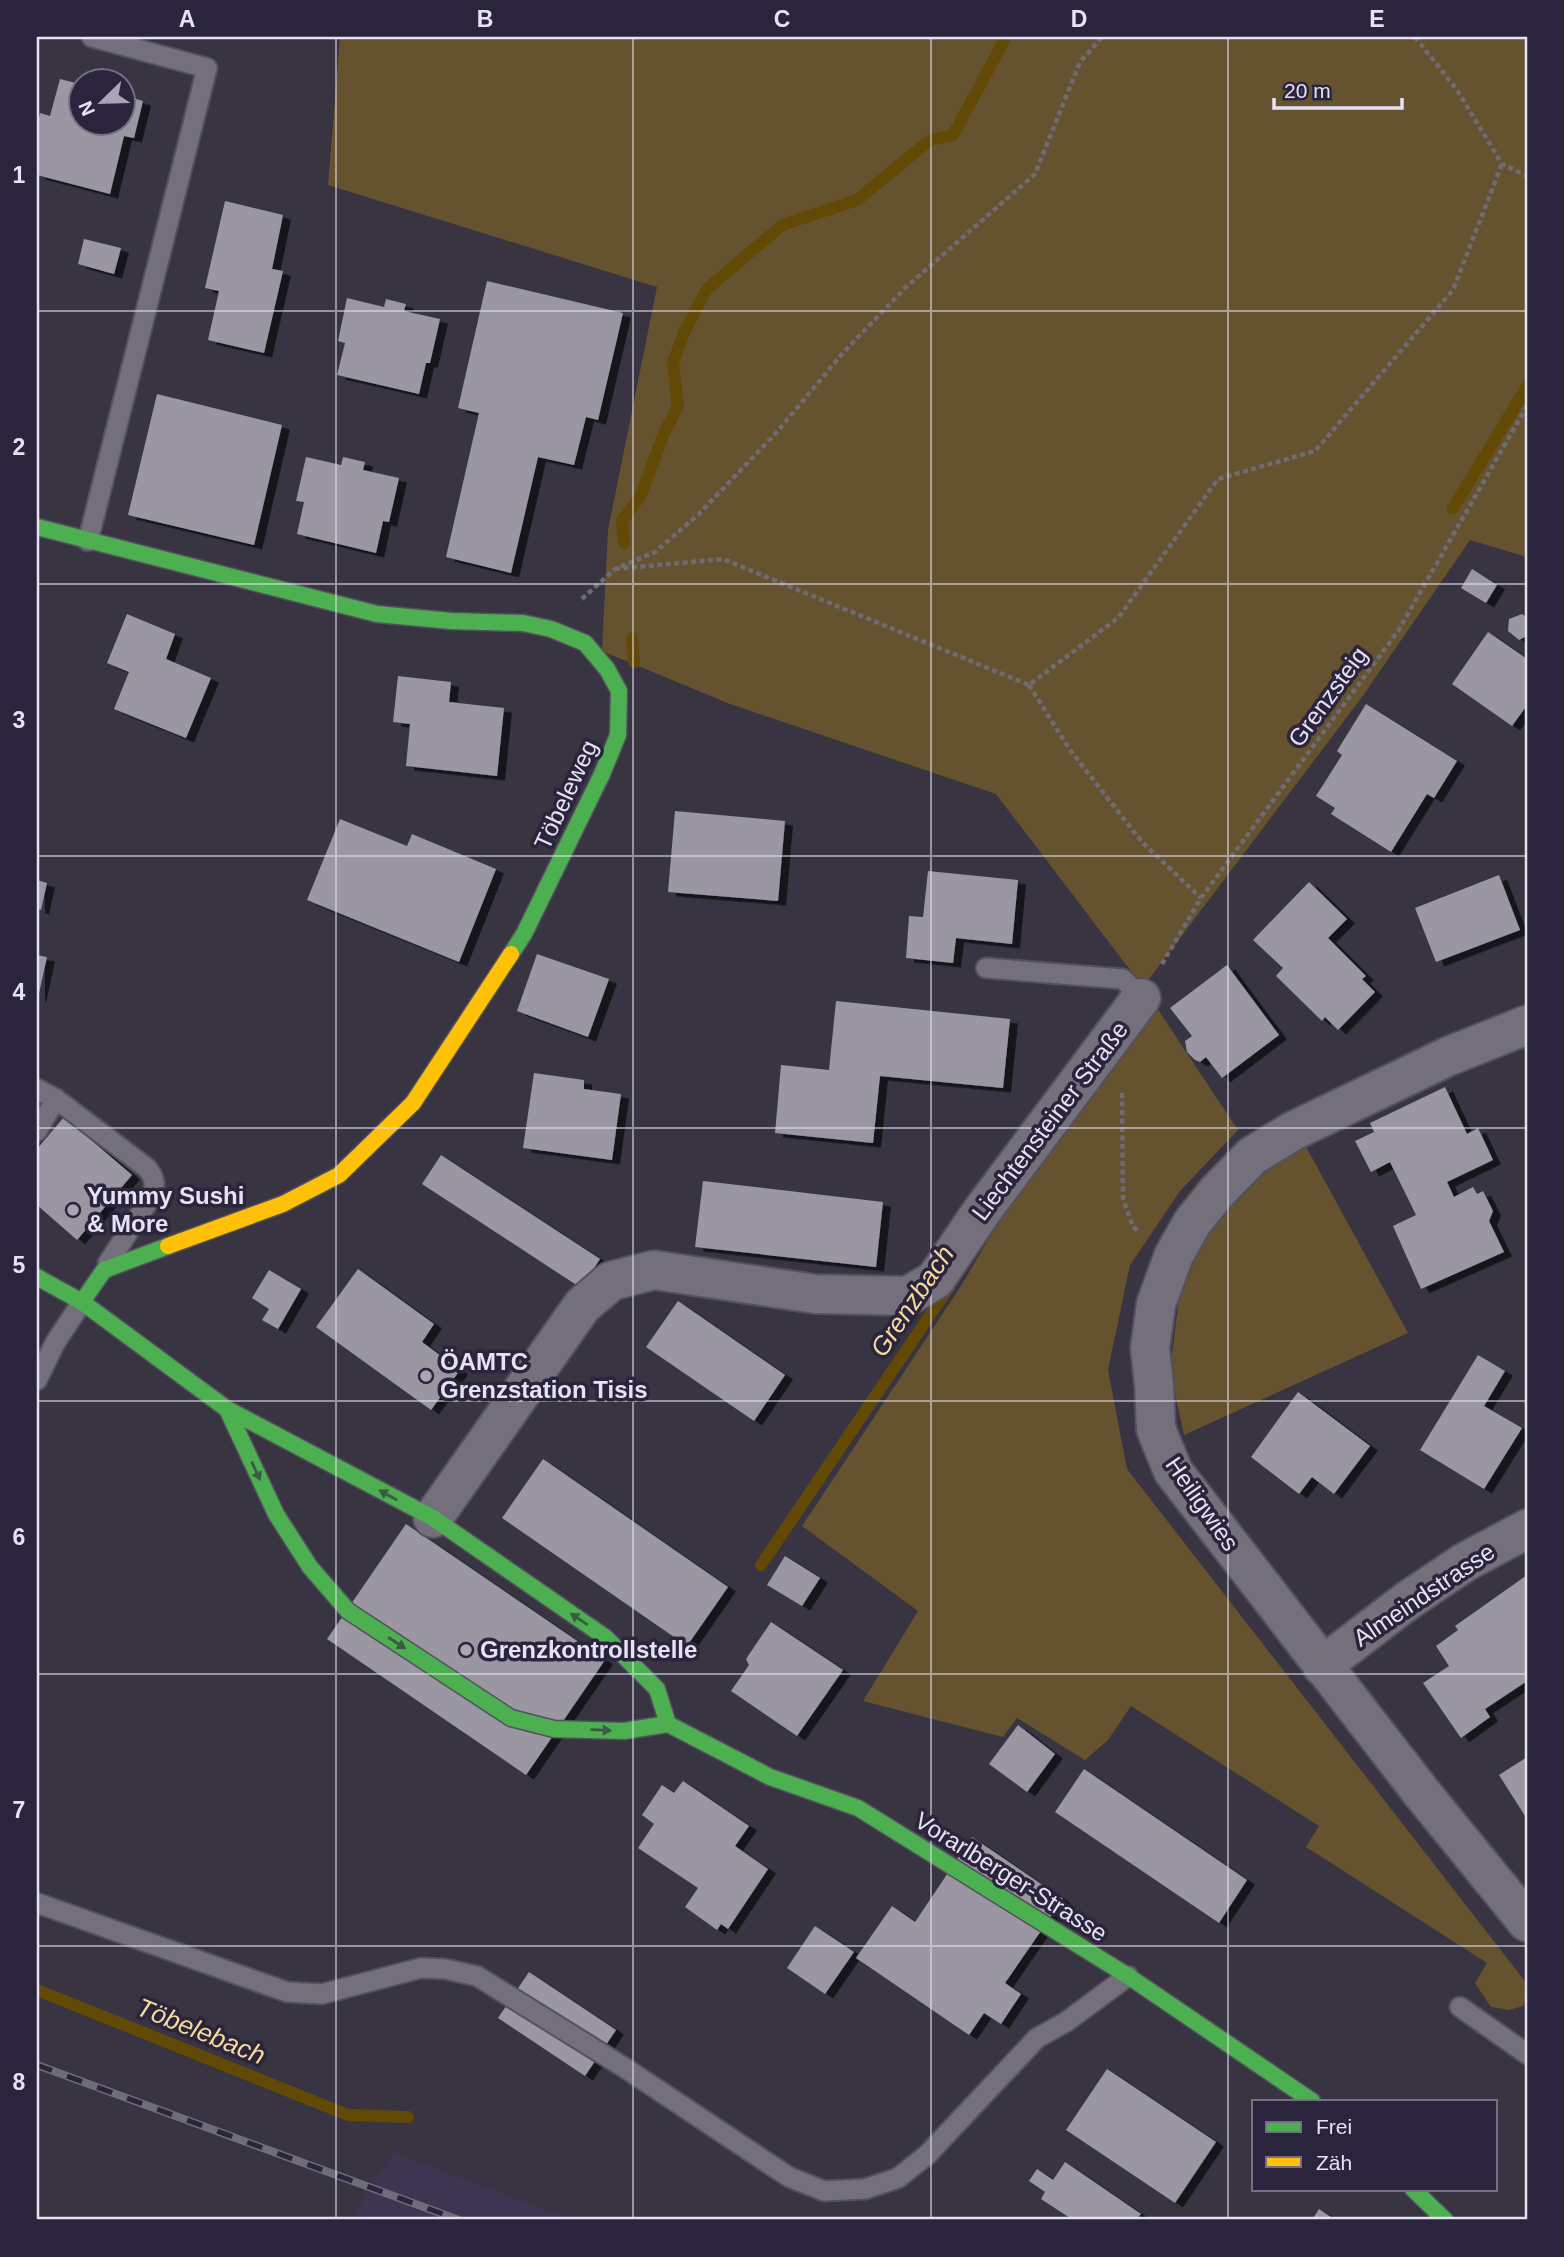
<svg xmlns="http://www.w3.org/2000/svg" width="1564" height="2257" font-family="Helvetica,sans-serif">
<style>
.built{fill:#3e3553}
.green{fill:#65532f}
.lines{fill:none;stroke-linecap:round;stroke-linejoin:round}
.stream{stroke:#624906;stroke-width:12}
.building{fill:#9a96a2;filter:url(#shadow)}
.lane-casing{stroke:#54505d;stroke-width:23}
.street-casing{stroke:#54505d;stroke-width:42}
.fast-casing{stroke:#54505d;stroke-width:19}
.slow-casing{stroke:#54505d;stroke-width:19}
.path{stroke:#6e6b75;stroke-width:4.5;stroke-dasharray:5 3.5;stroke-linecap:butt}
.lane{stroke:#74707b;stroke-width:19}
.street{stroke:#74707b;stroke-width:38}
.fast{stroke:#4caf50;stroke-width:16}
.slow{stroke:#ffc107;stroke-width:16}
.rail-casing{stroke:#706d79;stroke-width:8}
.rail{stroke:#2b243d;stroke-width:5;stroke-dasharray:16;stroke-linecap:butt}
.oneway{fill:#385c45}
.grid{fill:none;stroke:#e6e2f3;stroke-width:2;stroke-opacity:0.55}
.poi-dot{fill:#a9a5b5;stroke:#2b243d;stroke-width:2.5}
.labels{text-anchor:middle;stroke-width:7;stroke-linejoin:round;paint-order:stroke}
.street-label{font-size:24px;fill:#e6e2f3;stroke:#2b243d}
.poi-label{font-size:24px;font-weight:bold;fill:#e6e2f3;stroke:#2b243d;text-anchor:start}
.water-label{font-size:26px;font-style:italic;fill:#f7d99c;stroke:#2b243d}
.neatline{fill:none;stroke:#e6e2f3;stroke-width:2.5}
.grid-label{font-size:23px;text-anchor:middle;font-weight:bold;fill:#e6e2f3}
</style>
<defs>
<filter id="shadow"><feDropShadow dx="8" dy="4.5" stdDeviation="0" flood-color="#0009"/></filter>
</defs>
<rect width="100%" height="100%" fill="#383442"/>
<polygon class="built" points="394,2153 573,2220 375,2220 355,2213"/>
<g class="green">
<polygon points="340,37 1527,37 1527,557 1470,540 1362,697 1143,987 1238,1130 1180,1191 1130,1265 1108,1370 1127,1469 1524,1980 1527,1997 1523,2006 1509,2010 1491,2007 1475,1983 1487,1963 1306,1847 1319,1826 1131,1706 1108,1740 1085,1760 1017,1718 1003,1737 863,1701 918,1611 802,1526 961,1286 1035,1160 1143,987 996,794 730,704 602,651 608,530 657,287 328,185"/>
<polygon points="1305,1145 1408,1333 1184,1435 1170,1371 1179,1298 1205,1234 1252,1177"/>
</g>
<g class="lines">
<g class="stream">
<polyline points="1453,508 1527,387"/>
<polyline points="624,543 622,521 641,495 664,433 678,406 673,363 685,330 707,289 782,225 857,200 930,140 953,135 1006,37"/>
<polyline points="632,638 634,662"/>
<polyline points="761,1565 949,1287"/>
<polyline points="37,1990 348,2115 408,2117"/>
</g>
</g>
<g class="building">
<polygon points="60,79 80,84 80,122 122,122 122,95 143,101 134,138 124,136 110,194 37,175 37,127 40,113 50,116"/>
<polygon points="225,201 283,215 272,269 283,271 264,353 208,340 219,291 205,288"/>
<polygon points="84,239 121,248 114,274 78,264"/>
<polygon points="487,281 623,313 598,420 586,417 574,465 538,457 511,573 446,557 479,413 458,408"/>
<polygon points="347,298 384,307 386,299 406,304 404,311 440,319 430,363 426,363 419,394 337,375 345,343 338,341"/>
<polygon points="157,394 282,425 254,545 128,515"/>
<polygon points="306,457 341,465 343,457 365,462 363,470 399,478 389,522 383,521 376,553 297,534 304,502 296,501"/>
<polygon points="1472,569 1497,585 1486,603 1461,588"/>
<polygon points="127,614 175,634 166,659 211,678 186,738 114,709 129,672 107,663"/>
<polygon points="1522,614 1527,617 1527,636 1519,640 1508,631 1509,619"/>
<polygon points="1488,632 1527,659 1527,705 1512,726 1452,684"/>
<polygon points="398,676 451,682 449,702 504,708 497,776 406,766 410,724 393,722"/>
<polygon points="1366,704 1457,761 1434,798 1427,794 1391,852 1331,814 1335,808 1316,796 1342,755 1337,751"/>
<polygon points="675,811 785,821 778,901 668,892"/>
<polygon points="340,819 407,846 412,834 496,869 459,962 307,900"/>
<polygon points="928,871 1018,880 1012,944 956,938 953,963 906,958 909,916 923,917"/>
<polygon points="1499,875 1520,930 1436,962 1415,908"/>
<polygon points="37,880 47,883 41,910 37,909"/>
<polygon points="1309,882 1347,919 1328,938 1366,976 1362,979 1375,992 1338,1030 1325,1017 1322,1021 1276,976 1283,968 1253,940"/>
<polygon points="537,954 609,979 588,1037 517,1011"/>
<polygon points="37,955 47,957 38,998 37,997"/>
<polygon points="1227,965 1279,1035 1222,1078 1206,1057 1200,1062 1195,1060 1187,1052 1185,1041 1192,1036 1170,1008"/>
<polygon points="836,1001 1010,1019 1003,1088 880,1076 873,1143 775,1133 781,1065 829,1070"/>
<polygon points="534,1073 584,1080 584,1089 621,1094 612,1160 523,1148"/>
<polygon points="1445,1087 1467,1134 1478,1128 1493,1160 1447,1182 1454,1197 1473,1187 1477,1194 1483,1191 1493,1211 1489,1221 1504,1252 1421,1289 1393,1226 1416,1215 1390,1162 1371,1172 1355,1141 1374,1132 1370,1123"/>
<polygon points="64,1117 132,1175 77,1240 37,1205 37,1149"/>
<polygon points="441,1155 600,1259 581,1288 422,1184"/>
<polygon points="703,1181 883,1202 876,1267 695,1247"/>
<polygon points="358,1269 434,1324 422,1342 460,1370 431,1410 316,1327"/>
<polygon points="269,1270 301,1289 278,1329 262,1320 269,1309 252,1298"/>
<polygon points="678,1301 785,1375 754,1421 646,1347"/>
<polygon points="1478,1355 1505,1371 1484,1406 1522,1428 1484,1489 1420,1450"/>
<polygon points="1298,1392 1370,1446 1334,1494 1312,1477 1299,1494 1251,1457"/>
<polygon points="543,1459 728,1587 687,1646 502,1518"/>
<polygon points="406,1524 605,1660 526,1775 327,1639"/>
<polygon points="785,1556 820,1578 802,1606 767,1585"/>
<polygon points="1527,1575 1527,1681 1485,1709 1490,1717 1461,1738 1423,1683 1449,1666 1436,1646 1458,1630 1455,1626"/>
<polygon points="771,1622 843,1670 797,1736 731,1691 749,1665 746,1659"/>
<polygon points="1018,1725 1055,1754 1027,1792 989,1764"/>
<polygon points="1527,1757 1527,1819 1499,1775"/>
<polygon points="1084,1769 1247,1880 1219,1923 1055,1812"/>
<polygon points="683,1781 749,1826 735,1846 768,1869 728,1929 721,1924 717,1930 685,1907 698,1888 638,1848 654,1824 642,1815 662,1785 674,1793"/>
<polygon points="972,1837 1063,1899 1005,1983 1021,1994 1001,2024 984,2013 969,2035 856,1958 892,1906 915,1922"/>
<polygon points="815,1926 854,1952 825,1994 787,1968"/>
<polygon points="529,1972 616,2030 585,2076 498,2018"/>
<polygon points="1107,2069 1216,2142 1175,2203 1066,2130"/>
<polygon points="1065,2162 1141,2214 1136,2220 1073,2220 1041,2199 1045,2192 1029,2181 1037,2169 1053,2180"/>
<polygon points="1319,2209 1335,2220 1312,2220"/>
</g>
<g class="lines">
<defs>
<g id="lane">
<polyline points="88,541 207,68 92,37"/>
<polyline points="986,968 1123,979 1141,998"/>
<path d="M 37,1089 L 56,1099 L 147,1168 C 156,1179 156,1186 150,1199 L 108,1263"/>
<polyline points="37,1131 56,1099"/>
<polyline points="37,1380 55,1343 82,1302"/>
<polyline points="37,1903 287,1992 322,1994 421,1968 445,1969 477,1976 625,2068 789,2177 824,2191 865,2189 898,2178 927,2155 1037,2038 1066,2022 1128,1976"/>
<polyline points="1460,2007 1527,2054"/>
</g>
<g id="street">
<polyline points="1527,1025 1449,1056 1293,1131 1252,1156 1216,1193 1192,1223 1174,1255 1156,1304 1150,1348 1154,1384 1156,1429 1173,1471 1421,1792 1527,1922"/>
<polyline points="433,1518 582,1306 611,1281 654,1270 815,1294 908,1296 935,1280 982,1211 1141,998"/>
<polyline points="1322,1666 1407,1601 1465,1562 1527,1529"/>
</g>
<g id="fast">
<polyline points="37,527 377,614 451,621 523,623 551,629 585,643 607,669 619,691 618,735 602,774 524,934 511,954"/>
<polyline points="37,1277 82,1302 227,1409 433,1518 605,1637 657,1689 668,1724"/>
<polyline points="82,1302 104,1270 168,1246"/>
<polyline points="227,1409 276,1514 310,1567 348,1611 511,1718 554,1729 624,1731 668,1724"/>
<polyline points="668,1724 770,1777 858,1808 1128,1976 1312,2101"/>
<polyline points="1413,2189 1445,2220"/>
</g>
<polyline id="slow" points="168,1246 283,1204 339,1175 413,1103 511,954"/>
</defs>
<use href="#lane" class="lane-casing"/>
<use href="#street" class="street-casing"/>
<use href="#fast" class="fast-casing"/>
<use href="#slow" class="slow-casing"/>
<g class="path">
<polyline points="1415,37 1457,90 1502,164 1527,176"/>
<polyline points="615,569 723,559 1029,685 1118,618 1218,479 1315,451 1453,290 1502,164"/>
<polyline points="582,599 615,569 655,552 698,515 776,433 842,354 905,288 1035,174 1080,62 1102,37"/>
<polyline points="1029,685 1070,750 1142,842 1201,898"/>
<polyline points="1162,964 1201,898 1398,631 1527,406"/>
<polyline points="1122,1093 1123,1198 1133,1227 1140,1232"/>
</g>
<use href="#lane" class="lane"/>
<use href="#street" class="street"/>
<use href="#fast" class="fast"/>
<use href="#slow" class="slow"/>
<defs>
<polyline id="rail" points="37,2065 459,2220"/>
</defs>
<use href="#rail" class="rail-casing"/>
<use href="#rail" class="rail"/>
</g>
<defs><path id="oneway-solid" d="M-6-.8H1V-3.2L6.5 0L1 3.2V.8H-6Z" transform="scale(1.75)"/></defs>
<g class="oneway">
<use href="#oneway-solid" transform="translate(256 1471) rotate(65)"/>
<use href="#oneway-solid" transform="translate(388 1495) rotate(-151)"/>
<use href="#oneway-solid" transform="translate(579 1619) rotate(-146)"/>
<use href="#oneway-solid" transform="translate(397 1643) rotate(33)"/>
<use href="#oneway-solid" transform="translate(601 1730) rotate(2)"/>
</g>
<path class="grid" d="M 336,37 L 336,2220M 633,37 L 633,2220M 931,37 L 931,2220M 1228,37 L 1228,2220M 37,311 L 1527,311M 37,584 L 1527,584M 37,856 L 1527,856M 37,1128 L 1527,1128M 37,1401 L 1527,1401M 37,1674 L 1527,1674M 37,1946 L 1527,1946"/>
<g class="poi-dot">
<circle cx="73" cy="1210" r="7"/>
<circle cx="426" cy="1376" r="7"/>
<circle cx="466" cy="1650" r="7"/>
</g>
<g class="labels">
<g class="street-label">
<text transform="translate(1328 697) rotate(-54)" y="8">Grenzsteig</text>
<text transform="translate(566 795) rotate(-65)" y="8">Töbeleweg</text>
<text transform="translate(1050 1121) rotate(-53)" y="8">Liechtensteiner Straße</text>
<text transform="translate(1202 1504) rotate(55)" y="8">Heiligwies</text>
<text transform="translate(1424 1595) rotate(-34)" y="8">Almeindstrasse</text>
<text transform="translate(1011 1877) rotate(32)" y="8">Vorarlberger-Strasse</text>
</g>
<g class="poi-label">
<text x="87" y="1204">Yummy Sushi<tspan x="87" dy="28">&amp; More</tspan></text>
<text x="440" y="1370">ÖAMTC<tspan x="440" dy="28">Grenzstation Tisis</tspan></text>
<text x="480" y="1658">Grenzkontrollstelle</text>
</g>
<g class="water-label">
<text transform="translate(912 1301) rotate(-56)" y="9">Grenzbach</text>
<text transform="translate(201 2031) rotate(22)" y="9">Töbelebach</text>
</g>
</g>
<rect width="1564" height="2257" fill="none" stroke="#2b243d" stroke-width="77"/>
<rect x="1252" y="2100" width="245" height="91" fill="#2b243d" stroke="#767086" stroke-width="2"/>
<rect x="1266" y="2122" width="35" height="10" fill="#4caf50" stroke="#767086" stroke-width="2"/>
<text x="1316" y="2134" font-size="21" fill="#e6e2f3">Frei</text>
<rect x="1266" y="2157" width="35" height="10" fill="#ffc107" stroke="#767086" stroke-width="2"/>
<text x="1316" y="2170" font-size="21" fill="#e6e2f3">Zäh</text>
<g transform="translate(102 102) rotate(247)"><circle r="33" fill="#2b243d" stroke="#767086" stroke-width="2"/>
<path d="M0-5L12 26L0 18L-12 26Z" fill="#a9a5b5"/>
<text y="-10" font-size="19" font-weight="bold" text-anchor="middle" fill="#e6e2f3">N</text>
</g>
<path d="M1274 98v10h128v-10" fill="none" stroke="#e6e2f3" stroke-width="3.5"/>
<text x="1284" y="98" font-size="21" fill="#e6e2f3" stroke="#2b243d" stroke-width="5" paint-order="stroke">20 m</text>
<rect x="38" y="38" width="1488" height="2180" class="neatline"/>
<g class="grid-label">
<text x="187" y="27">A</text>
<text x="485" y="27">B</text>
<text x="782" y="27">C</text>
<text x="1079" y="27">D</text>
<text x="1377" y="27">E</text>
<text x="19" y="183">1</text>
<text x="19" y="455">2</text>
<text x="19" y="728">3</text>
<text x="19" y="1000">4</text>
<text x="19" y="1273">5</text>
<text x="19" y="1545">6</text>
<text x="19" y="1818">7</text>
<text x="19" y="2090">8</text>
</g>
</svg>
